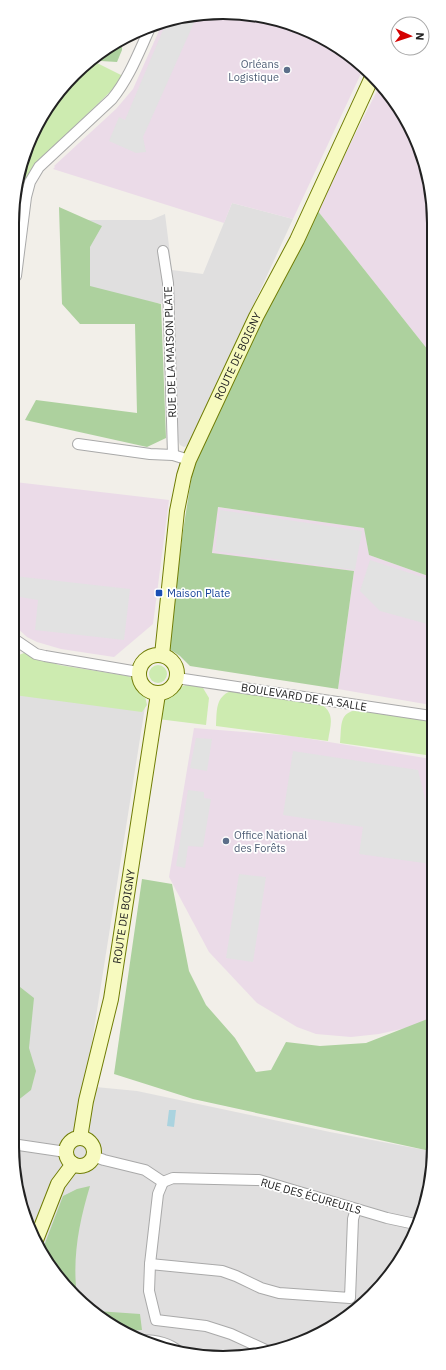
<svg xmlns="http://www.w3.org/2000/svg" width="446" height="1370" font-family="'IBM Plex Sans',sans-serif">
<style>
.residential{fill:#e0dfdf}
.industrial{fill:#ebdbe8}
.grass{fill:#cdebb0}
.forest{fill:#add19e}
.parking{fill:#e2e2e2}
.water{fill:#aad3df}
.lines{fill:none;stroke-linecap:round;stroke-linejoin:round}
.street-casing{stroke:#a9a9a9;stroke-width:12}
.secondary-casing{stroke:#707d05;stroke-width:16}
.street{stroke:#fff;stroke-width:10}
.secondary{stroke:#f7fabf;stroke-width:14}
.service-dot{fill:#5c6f8a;stroke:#fff;stroke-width:1.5}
.transit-dot{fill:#1a4fb4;stroke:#fff;stroke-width:1.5}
.labels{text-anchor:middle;stroke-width:3.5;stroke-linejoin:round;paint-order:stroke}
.service-label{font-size:11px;fill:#4e5e75;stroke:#fff;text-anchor:end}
.street-label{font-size:11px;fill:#222;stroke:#fff}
.transit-label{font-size:11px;fill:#164399;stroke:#fff;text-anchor:start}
.rim{fill:none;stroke:#222;stroke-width:2}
</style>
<rect width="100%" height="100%" fill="#f2efe9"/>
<g class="residential">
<polygon points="232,203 293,219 190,443 187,446 184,447 180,445 178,440 175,305 80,294 78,220 151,220 165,214 172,270 203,274"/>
<polygon points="14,686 145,707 85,1086 137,1091 330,1132 430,1151 430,1188 399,1264 351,1315 278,1351 196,1356 129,1336 65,1286 28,1228 12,1147"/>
</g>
<g class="industrial">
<polygon points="182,16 264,16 328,40 364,67 293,219 232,203 224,223 53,169 55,167 54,166 116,109 133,89 162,24"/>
<polygon points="380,85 412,130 432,195 432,355 317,210"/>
<polygon points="15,482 169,500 153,624 114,657 61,649 37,642 27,637 14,625"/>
<polygon points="217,507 365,528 369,555 431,577 431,705 338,689 354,571 212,554"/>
<polygon points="194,728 293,736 431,759 430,1019 415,1026 379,1034 351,1037 316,1034 297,1027 257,1003 209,952 169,877"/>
</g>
<g class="grass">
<polygon points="93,61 123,76 110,92 40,160 21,188 16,190 16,182 48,106"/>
<polygon points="24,653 59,665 128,676 135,679 145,696 147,705 142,712 14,695 14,662 19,655"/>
<circle cx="158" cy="674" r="9"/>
<polygon points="189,684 203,688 209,698 206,725 158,719 164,697 183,686"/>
<path d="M 231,691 L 321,704 C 336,714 330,726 328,741 L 216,726 C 217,711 215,697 231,691 Z"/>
<path d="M 358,710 L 425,720 L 429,723 L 429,732 L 426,755 L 340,743 C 342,727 338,712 358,710 Z"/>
</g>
<g class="forest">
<polygon points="122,41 122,50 117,62 101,61 95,58 106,47"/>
<polygon points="59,207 102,226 90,247 90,286 161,304 166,438 147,447 25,420 36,400 137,413 135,324 80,324 62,304"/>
<polygon points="317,210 432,355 431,577 369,555 364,528 218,507 212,553 354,571 338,689 190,666 180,656 168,648 183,531 194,461 244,357"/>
<polygon points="142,879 172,884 189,971 206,1005 235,1038 256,1072 271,1070 286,1042 320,1046 366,1043 430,1018 430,1151 193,1099 114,1074"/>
<polygon points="13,985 20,987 34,998 29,1048 36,1071 31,1090 12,1105"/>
<path d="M 90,1186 C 79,1222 72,1258 77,1296 L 65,1286 L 42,1251 L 63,1196 L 77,1189 Z"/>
<polygon points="97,1311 140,1314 142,1330 123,1331"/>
</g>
<g class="parking">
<polygon points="182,16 197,16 143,137 146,152 136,153 109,141 119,117 125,120 166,23"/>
<polygon points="220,510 362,531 355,570 215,551"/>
<polygon points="370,560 431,580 431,625 380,611 360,591"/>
<polygon points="14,576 130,589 124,640 35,630 38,600 14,596"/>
<polygon points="196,738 212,739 207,771 190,768"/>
<polygon points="293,751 418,770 427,807 431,808 431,864 359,854 363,827 283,815"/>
<polygon points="188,790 204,792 204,798 211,799 203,847 188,846 185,868 176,866"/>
<polygon points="239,874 266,877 253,962 226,958"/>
</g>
<polygon class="water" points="169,1110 176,1110 174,1127 167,1126"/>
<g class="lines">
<defs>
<g id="street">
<polyline points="163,251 168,283 173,455"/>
<path d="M 16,276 L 26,197 L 30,182 L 39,167 L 112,99 C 129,78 138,54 149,30"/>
<polyline points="78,444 150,454 173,455 189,460"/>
<polyline points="14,639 36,654 45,656 138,672"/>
<polyline points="177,678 431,716"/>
<polyline points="12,1144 66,1152"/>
<polyline points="93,1156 104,1160 145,1170 163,1182"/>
<polyline points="163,1182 173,1178 259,1180 387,1218 415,1224"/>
<polyline points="163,1182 158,1194 150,1264 149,1291 156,1320 206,1326 231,1334 268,1351"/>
<polyline points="150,1264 222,1271 236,1276 261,1288 279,1293 350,1298 353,1219 356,1209"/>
<path d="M 141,1340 C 155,1340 168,1342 178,1351"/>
</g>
<g id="secondary">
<circle cx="158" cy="674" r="19"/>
<path id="s1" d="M 162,655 L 177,511 L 184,476 L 189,460 L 256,317 L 297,240 L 373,75"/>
<path id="s2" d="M 80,1138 L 86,1101 L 111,999 L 158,694"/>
<circle cx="80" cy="1152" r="14"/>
<polyline points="36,1240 58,1184 73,1164"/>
</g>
</defs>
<use href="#street" class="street-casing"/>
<use href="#secondary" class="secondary-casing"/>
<use href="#street" class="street"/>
<use href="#secondary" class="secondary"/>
</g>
<g class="service-dot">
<circle cx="287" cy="70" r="4"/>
<circle cx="226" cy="841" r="4"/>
</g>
<rect class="transit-dot" x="155" y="589" width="8" height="8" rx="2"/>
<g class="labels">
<g class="service-label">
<text x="279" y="68">Orléans<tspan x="279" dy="13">Logistique</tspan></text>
<text x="234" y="839" text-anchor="start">Office National<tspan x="234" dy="13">des Forêts</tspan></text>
</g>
<g class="street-label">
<text transform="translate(170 352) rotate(-92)" y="4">RUE DE LA MAISON PLATE</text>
<text dy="4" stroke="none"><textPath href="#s1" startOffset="312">ROUTE DE BOIGNY</textPath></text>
<text transform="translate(304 697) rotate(9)" y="4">BOULEVARD DE LA SALLE</text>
<text dy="4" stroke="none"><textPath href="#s2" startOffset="226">ROUTE DE BOIGNY</textPath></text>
<text transform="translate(311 1196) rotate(16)" y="4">RUE DES ÉCUREUILS</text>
</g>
<g class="transit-label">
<text x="167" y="597">Maison Plate</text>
</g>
</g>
<path d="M0 0H446V1370H0ZM223 19H223A204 204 0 0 1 427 223V1147A204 204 0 0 1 223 1351H223A204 204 0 0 1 19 1147V223A204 204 0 0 1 223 19Z" fill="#fff" fill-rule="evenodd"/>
<path class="rim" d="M223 19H223A204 204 0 0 1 427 223V1147A204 204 0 0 1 223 1351H223A204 204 0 0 1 19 1147V223A204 204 0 0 1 223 19Z"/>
<g transform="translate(410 36) rotate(93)"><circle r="19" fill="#ffffff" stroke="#a7a7a7"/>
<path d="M0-3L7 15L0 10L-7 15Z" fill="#d40000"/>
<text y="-6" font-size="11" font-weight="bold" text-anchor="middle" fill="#222222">N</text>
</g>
</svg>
